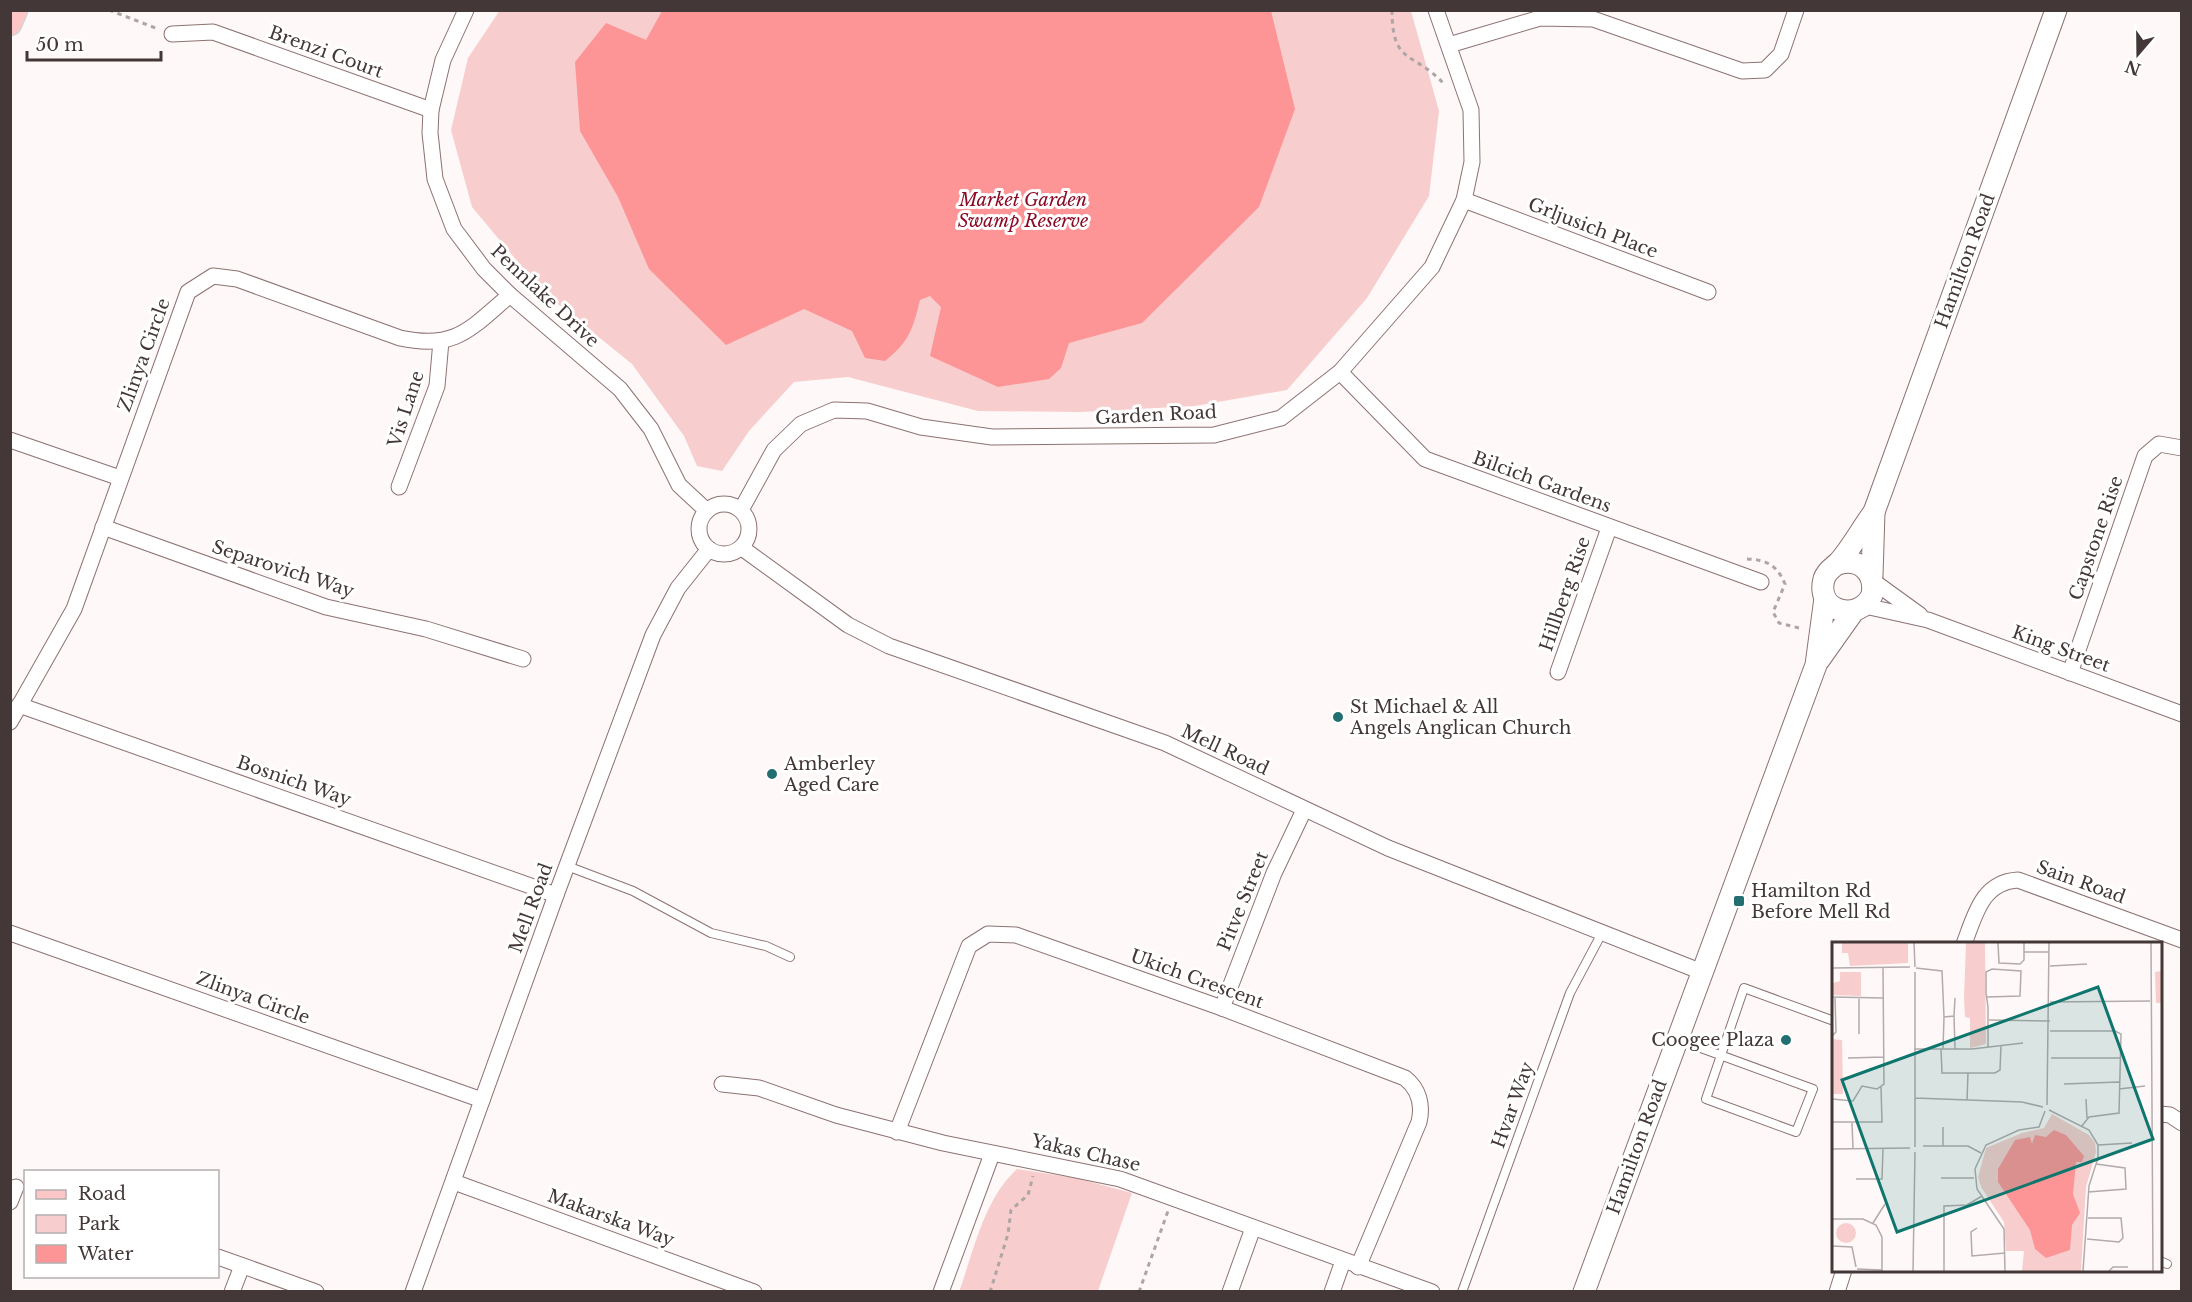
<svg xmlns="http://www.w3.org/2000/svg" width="2192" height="1302" font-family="'Libre Baskerville',serif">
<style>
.green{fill:#f7cecd}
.water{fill:#fd9496}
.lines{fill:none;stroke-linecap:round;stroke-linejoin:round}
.lane-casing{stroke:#8d7272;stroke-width:10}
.street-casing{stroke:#8d7272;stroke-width:17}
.secondary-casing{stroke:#8d7272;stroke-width:23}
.primary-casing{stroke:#d6d3d3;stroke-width:25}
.path{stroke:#aea5a5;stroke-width:3;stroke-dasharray:4.5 4.5;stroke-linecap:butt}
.lane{stroke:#fff;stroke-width:8}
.street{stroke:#fff;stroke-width:15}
.secondary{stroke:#fff;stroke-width:21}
.primary{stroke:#fec7c7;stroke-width:22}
.poi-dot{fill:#226e70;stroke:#fff;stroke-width:2}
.labels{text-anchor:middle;stroke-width:6;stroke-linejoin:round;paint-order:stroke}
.street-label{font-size:18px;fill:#433737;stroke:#fff}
.park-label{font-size:18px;font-style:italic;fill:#8b0a25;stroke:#fff}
.poi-label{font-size:18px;fill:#433737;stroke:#fff;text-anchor:start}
.inset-road{fill:none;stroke:#b3abab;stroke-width:1.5}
.view{fill:#0f766e;fill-opacity:0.15;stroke:#0f766e;stroke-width:3}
.inset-edge{fill:none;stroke:#433737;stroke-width:3}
</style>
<rect width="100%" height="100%" fill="#fef8f8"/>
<g class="green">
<polygon points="500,10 1411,11 1439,111 1429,196 1367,298 1287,390 1195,406 1080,412 978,411 848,377 794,382 749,431 722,471 697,466 684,436 632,364 543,292 472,207 451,130 468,58"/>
<path d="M 1017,1169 L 1076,1178 L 1132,1193 L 1098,1291 L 959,1292 C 974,1250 984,1199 1017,1169 Z"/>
</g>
<path class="water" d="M 662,11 L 1271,11 L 1295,109 L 1259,207 L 1142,323 L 1069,343 L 1061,368 L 1049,379 L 998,387 L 930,356 L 941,307 L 930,296 L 920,300 C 913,329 909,342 885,361 L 865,358 L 852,331 L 804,309 L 726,345 L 649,269 L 618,197 L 580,131 L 575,62 L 606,23 L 646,40 Z"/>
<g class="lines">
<defs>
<g id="lane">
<polyline points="567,866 633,891 711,933 766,946 790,957"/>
<polyline points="1679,1040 1813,1089 1796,1132 1706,1099 1744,988 1834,1021"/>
<polyline points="2160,1261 2167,1264"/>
<polyline points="1462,1292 1570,993 1602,933"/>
</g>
<g id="street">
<polyline points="466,10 443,60 431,110 430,133 435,179 454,229 484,269 510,295 620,389 651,429 679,485 707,511"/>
<polyline points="172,34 213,32 431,110"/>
<polyline points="1449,45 1540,18 1593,19 1742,71 1765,70 1781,54 1796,10"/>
<polyline points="1464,200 1708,292"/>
<polyline points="1340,372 1425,459 1761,582"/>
<polyline points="10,440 120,478"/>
<polyline points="399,487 437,386 441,341"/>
<circle cx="724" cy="529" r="25"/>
<polyline points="741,510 774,450 801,424 834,410 867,411 921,427 992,437 1214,435 1281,418 1340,372 1432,267 1464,200 1472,162 1471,110 1436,10"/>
<polyline points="103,527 326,607 426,629 523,659"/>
<polyline points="742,548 848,625 889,646 1165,743 1388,848 1702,972"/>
<polyline points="1873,581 1920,615"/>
<polyline points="1865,606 1928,620 2182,714"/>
<polyline points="1558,672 1609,528"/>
<polyline points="2070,673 2145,456 2159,444 2182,448"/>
<polyline points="19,705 556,895"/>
<path d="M 10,722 L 74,609 L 188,292 L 213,276 L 237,279 L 400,338 C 456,350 470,329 510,295"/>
<polyline points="10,933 482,1100"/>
<path d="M 1964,944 C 1975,915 1982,882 2018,880 L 2182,940"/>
<polyline points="1222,1008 1274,873 1304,810"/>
<polyline points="722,1084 759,1088 836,1115 943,1143 1120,1179 1432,1292"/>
<polyline points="2160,1114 2170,1115 2182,1123"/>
<path d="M 897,1132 L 969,946 L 988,934 L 1016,935 L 1222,1008 L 1405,1078 C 1419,1089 1423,1105 1419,1122 L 1358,1267"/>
<polyline points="454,1182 754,1292"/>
<polyline points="10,1202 16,1187"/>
<polyline points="218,1257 316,1292"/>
<polyline points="232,1292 242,1266"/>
<polyline points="413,1292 556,895 653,635 678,588 709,549"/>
<polyline points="941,1292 992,1154"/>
<polyline points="1230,1292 1253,1228"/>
<polyline points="1332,1292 1343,1261"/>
<polyline points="1837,1292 1844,1270"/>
</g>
<g id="secondary">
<path d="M 1838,564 C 1860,557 1876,573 1872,595 C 1859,623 1815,612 1824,579 C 1827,570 1833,568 1839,562 C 1852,547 1862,528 1874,512 L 2056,10"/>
<polyline points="1872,576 1874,512"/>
<polyline points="1819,660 1853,612"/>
<polyline points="1584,1292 1816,665 1825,598"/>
</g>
<polyline id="primary" points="10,24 16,10"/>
</defs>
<use href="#lane" class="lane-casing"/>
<use href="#street" class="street-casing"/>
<use href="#secondary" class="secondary-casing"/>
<use href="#primary" class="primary-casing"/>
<g class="path">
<polyline points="109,10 158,29"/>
<path d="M 1392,10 C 1392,66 1414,51 1444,84"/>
<path d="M 1747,559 C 1767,560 1777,565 1785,584 L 1773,612 L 1779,623 L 1803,629"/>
<polyline points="990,1292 1008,1234 1011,1210 1028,1195 1033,1176"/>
<polyline points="1139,1292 1168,1211"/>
</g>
<use href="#lane" class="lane"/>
<use href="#street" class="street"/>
<use href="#secondary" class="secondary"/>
<use href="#primary" class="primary"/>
</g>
<g class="poi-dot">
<circle cx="1338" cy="717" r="6"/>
<circle cx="772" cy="774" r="6"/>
<rect x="1733" y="895" width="12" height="12" rx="3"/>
<circle cx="1786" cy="1040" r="6"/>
</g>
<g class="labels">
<g class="street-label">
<text transform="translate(326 52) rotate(20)" y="6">Brenzi Court</text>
<text transform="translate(1593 228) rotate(21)" y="6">Grljusich Place</text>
<text transform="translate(1965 261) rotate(-70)" y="6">Hamilton Road</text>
<text transform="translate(545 296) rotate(43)" y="6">Pennlake Drive</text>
<text transform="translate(144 355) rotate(-70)" y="6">Zlinya Circle</text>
<text transform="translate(406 409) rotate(-72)" y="6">Vis Lane</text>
<text transform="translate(1156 415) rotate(-3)" y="6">Garden Road</text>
<text transform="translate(1542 482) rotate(20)" y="6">Bilcich Gardens</text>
<text transform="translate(2096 538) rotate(-71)" y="6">Capstone Rise</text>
<text transform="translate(283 569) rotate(18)" y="6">Separovich Way</text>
<text transform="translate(1565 594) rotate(-71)" y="6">Hillberg Rise</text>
<text transform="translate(2061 649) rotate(20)" y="6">King Street</text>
<text transform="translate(1225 750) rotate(25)" y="6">Mell Road</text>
<text transform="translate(294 781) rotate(19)" y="6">Bosnich Way</text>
<text transform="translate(2081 882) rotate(20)" y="6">Sain Road</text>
<text transform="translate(1243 901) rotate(-68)" y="6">Pitve Street</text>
<text transform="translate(531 908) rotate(-70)" y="6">Mell Road</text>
<text transform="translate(1197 979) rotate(20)" y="6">Ukich Crescent</text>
<text transform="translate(253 998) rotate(20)" y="6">Zlinya Circle</text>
<text transform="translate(1513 1105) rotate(-70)" y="6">Hvar Way</text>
<text transform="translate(1637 1147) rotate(-70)" y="6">Hamilton Road</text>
<text transform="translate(1086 1153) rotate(13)" y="6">Yakas Chase</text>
<text transform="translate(611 1218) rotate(20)" y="6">Makarska Way</text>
</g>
<g class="park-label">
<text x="1023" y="206">Market Garden<tspan x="1023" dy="21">Swamp Reserve</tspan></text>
</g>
<g class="poi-label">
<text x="1350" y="713">St Michael &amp; All<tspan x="1350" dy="21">Angels Anglican Church</tspan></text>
<text x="784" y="770">Amberley<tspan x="784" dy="21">Aged Care</tspan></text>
<text x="1751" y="897">Hamilton Rd<tspan x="1751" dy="21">Before Mell Rd</tspan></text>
<text x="1774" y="1046" text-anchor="end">Coogee Plaza</text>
</g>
</g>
<g transform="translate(1832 942)">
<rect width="330" height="330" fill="#fef8f8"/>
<path d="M 10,1 L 76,1 L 76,21 L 18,24 L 16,11 L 10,11 ZM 134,1 L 153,1 L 154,102 L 138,106 L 138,76 L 133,75 L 132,56 ZM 330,29 L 330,61 L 324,61 L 323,30 ZM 8,30 L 29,30 L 29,54 L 1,53 L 1,41 L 8,39 ZM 0,97 L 10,98 L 11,152 L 0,152 ZM 220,172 L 257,193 L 263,201 L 264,210 L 254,245 L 249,329 L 190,329 L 192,309 L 174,309 L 172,280 L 149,245 L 146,235 L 154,206 L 190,191 L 212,186 ZM4 291a10 10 0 1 1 20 0a10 10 0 1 1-20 0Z" fill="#f7cecd"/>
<path d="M 222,188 L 234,193 L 252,214 L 250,220 L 244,220 L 241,252 L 248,271 L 240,283 L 238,308 L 214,316 L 203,307 L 198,288 L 166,240 L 166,227 L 183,198 L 198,195 L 200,202 L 203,193 L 214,195 Z" fill="#fd9496"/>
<path class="inset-road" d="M 82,1 L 83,25M 166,1 L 167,21 L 188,22 L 192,18 L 192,1M 319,1 L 321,329M 192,10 L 217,10M 218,24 L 255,22M 0,26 L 78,25M 84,26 L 110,29 L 112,75 L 122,74 L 123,56M 0,55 L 52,56M 155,55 L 188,54 L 189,29 L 160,27 L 154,30 L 154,51 L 156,65 L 156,105M 218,60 L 318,59M 122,74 L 123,107M 157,78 L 218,79M 218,89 L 283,89 L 289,92 L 287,171 L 257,175 L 249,185M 27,92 L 27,56M 0,94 L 4,90 L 3,55M 82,107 L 140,107 L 191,101M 109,107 L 110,131 L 163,131 L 168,128 L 169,103M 111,107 L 112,75M 16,116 L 52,115M 219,116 L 289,116M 232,142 L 287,140M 287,147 L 313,144M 83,156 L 190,160 L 211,165M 0,157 L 21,159 L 30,144 L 45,147 L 52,142 L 51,26M 254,157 L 255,176M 135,158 L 136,131M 215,163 L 217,1M 217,168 L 257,188 L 266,203 L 266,216 L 257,244 L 251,329M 0,180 L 50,180 L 49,145M 20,181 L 21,206M 111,185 L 111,204M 266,203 L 300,201M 91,204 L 136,204 L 149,211M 83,205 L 83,30M 0,207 L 78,206M 109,236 L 142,236M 24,237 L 50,237 L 51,207M 256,250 L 294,247 L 293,226 L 264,222M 0,277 L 31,277 L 44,283 L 50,295 L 50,329M 41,281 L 53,262M 145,286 L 139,290 L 140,314 L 173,311M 255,297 L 287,300 L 291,296 L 289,276 L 256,276M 0,304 L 20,305 L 24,325M 25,327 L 50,328M 81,329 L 83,210M 112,329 L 112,264 L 135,263 L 150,254M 173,329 L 172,287 L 145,247 L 143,227 L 154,203 L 187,188 L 207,185 L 213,169M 277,329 L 281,325 L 296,325"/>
<path class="view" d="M 266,45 L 321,197 L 65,290 L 10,138 Z"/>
<rect width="330" height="330" class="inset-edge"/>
</g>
<rect width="2192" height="1302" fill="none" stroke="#433737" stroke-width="24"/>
<rect x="24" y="1170" width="195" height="108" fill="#ffffff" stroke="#b4afaf" stroke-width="1.5"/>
<rect x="36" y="1190" width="30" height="9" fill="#fec7c7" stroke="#b4afaf" stroke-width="1.5"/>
<text x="78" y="1200" font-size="18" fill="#433737">Road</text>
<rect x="36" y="1215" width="30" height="18" fill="#f7cecd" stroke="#b4afaf" stroke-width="1.5"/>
<text x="78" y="1230" font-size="18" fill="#433737">Park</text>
<rect x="36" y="1245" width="30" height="18" fill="#fd9496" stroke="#b4afaf" stroke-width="1.5"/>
<text x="78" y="1260" font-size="18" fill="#433737">Water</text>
<g transform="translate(2138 54) rotate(200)" stroke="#ffffff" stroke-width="4.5" paint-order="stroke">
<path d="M0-4.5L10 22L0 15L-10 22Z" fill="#433737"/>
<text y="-9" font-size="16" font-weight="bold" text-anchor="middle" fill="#433737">N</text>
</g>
<path d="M27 51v9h134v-9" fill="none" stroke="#433737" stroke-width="3"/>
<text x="36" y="51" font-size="18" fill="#433737" stroke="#ffffff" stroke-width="4.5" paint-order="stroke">50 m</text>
</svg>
